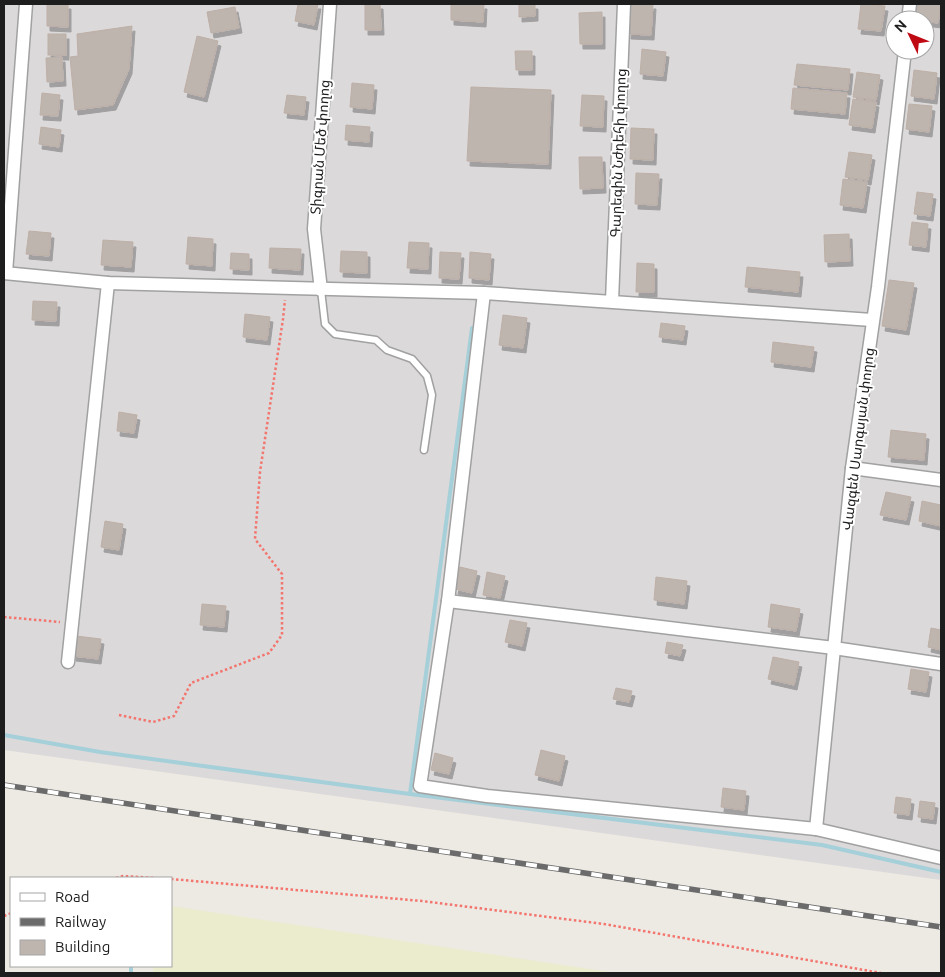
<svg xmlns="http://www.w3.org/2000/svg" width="945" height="977" font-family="Ubuntu,'Noto Sans Armenian',sans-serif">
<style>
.residential{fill:#dbd9da;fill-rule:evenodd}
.farmland{fill:#ebecce}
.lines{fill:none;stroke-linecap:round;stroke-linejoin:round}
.stream{stroke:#a5d0d9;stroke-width:4}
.building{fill:#beb5af;stroke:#beafa6;filter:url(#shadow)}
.service-casing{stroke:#a1a1a1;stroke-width:9}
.minor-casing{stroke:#a1a1a1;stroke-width:15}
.path{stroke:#f3756e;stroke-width:2.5;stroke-dasharray:2.5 2.5;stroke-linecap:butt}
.service{stroke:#fff;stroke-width:6}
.minor{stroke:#fff;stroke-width:12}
.rail-casing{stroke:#6b6b6b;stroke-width:5.5}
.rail{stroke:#fff;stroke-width:4;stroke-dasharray:11;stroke-linecap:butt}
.labels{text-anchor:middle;stroke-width:4;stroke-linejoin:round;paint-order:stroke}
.street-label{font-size:14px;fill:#1d1d1d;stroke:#fff}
</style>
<defs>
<filter id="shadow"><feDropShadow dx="3" dy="5" stdDeviation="0" flood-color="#0004"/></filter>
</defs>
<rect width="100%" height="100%" fill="#ede9e3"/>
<path class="residential" d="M 4,4 L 941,4 L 941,880 L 4,750 ZM 895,20 L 925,20 L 925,50 L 895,50 Z"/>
<polygon class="farmland" points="171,906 616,973 153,973 153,966 171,966"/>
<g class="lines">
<g class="stream">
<polyline points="4,735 100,752 410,794 822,845 941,872"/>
<polyline points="410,794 472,328"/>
<polyline points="131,966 131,973"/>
</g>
</g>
<g class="building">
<polygon points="47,4 68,4 68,27 47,26"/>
<polygon points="298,4 318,4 314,25 295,21"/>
<polygon points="365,4 380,4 381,30 365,30"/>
<polygon points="451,4 484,4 483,22 451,20"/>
<polygon points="519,4 535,4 535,16 519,17"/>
<polygon points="630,4 653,4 651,35 628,34"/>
<polygon points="861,4 885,6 881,31 858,29"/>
<polygon points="917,4 941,4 938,23 916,20"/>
<polygon points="235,7 239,28 211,33 207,12"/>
<polygon points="602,12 602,44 580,44 579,13"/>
<polygon points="132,26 129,69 113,105 75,110 70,57 78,56 77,34"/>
<rect x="48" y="34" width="18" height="21"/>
<polygon points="197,36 218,41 204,97 184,92"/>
<polygon points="642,49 666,52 663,76 640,74"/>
<polygon points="515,51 532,51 532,70 516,70"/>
<polygon points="62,57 63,81 47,82 46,58"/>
<polygon points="797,64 850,69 848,90 794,85"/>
<polygon points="914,70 937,73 934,99 911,96"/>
<polygon points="857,72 880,75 876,100 853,97"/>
<polygon points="352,83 374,85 372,109 350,107"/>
<polygon points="471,87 551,90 548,164 467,161"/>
<polygon points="793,88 847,93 845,114 791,109"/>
<polygon points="42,93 60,95 58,116 40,115"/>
<polygon points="287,95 306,97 304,115 284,113"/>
<polygon points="582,95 604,96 603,127 580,126"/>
<polygon points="853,99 876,102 872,128 849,125"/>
<polygon points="909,104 932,106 929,132 906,129"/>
<polygon points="346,125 370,127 369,142 345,140"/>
<polygon points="41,127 61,130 59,147 39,144"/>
<polygon points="631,128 654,129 653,160 630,159"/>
<polygon points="849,152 872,155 868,180 845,177"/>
<polygon points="579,157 602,157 603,188 580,189"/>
<polygon points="636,173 659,174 657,205 635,204"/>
<polygon points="843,179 867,182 863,208 840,205"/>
<polygon points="917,192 933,194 930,216 914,214"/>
<polygon points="912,222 928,224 926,247 909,245"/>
<polygon points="29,231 51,233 49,256 26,254"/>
<polygon points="849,234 850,261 825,262 824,235"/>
<polygon points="188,237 213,239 212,266 186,264"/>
<polygon points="103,240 133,242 131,267 101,265"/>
<polygon points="409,242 429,243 428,269 407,268"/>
<polygon points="270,248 301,249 300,270 269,268"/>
<polygon points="341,251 367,252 367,273 340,272"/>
<polygon points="440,252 461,253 459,279 439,278"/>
<polygon points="470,252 491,254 489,280 469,278"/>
<polygon points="231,253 249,254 249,270 230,269"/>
<polygon points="637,263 654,264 654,292 636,292"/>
<polygon points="747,267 800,272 798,292 745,287"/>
<polygon points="889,280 914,283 906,330 882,326"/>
<polygon points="33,301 57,302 56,321 32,320"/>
<polygon points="245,314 270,317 267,340 243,337"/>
<polygon points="503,315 527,318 523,348 499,345"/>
<polygon points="661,323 685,326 683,340 659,337"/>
<polygon points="773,342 814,347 811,367 771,362"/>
<polygon points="119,412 137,415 134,433 117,431"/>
<polygon points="891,430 926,434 924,460 888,457"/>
<polygon points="886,492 911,497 906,520 880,515"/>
<polygon points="922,501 941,505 941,526 919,521"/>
<polygon points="105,521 123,524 119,550 101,547"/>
<polygon points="460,567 477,571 472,593 455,589"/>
<polygon points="487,572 505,576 500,598 483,595"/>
<polygon points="656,577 687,581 684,604 654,600"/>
<polygon points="202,604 226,606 224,627 200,625"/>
<polygon points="771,604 800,609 796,631 768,627"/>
<polygon points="510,620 527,623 522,646 505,642"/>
<polygon points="931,628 941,630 941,650 928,647"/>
<polygon points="76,636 101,639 98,659 73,656"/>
<polygon points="667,642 683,645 680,656 665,653"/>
<polygon points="773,657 799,662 794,685 768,679"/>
<polygon points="911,669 929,672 926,692 908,689"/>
<polygon points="616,688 632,691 629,702 613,699"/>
<polygon points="541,750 565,756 559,781 535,775"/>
<polygon points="435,753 453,758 449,774 431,770"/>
<polygon points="723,788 746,791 744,810 721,807"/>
<polygon points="896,797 911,799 909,815 894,813"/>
<polygon points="920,801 935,803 933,819 918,817"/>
</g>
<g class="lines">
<defs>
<polyline id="service" points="321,290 325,324 335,334 376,340 387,350 412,359 427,376 432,395 424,450"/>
<g id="minor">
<polyline points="908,20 910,4"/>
<polyline points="4,273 108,283 484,293 872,320"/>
<polyline points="6,273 26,4"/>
<polyline points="321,290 314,229 330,4"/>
<polyline points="484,293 448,601 420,786 487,796 816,829 941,858"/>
<polyline points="612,301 624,4"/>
<polyline points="852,468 941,480"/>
<polyline points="448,601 834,648 941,664"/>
<polyline points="68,662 108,283"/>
<polyline points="816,829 852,468 878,287 905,50"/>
</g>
</defs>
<use href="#service" class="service-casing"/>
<use href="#minor" class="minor-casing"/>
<g class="path">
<polyline points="4,617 60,622"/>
<polyline points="119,715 153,722 174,716 191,683 269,653 282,635 282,574 255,539 260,472 283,319 285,300"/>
<polyline points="116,878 123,876 156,878"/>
<polyline points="171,879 422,901 604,924 881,973"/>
<polyline points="4,916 11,913"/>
</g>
<use href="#service" class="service"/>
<use href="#minor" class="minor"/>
<defs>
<polyline id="rail" points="4,785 941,927"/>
</defs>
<use href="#rail" class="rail-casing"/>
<use href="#rail" class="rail"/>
</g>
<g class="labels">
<g class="street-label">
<text transform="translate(320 147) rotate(-86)" y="5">Տիգրան Մեծ փողոց</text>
<text transform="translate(618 153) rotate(-88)" y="5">Գարեգին Նժդեհի փողոց</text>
<text transform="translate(858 439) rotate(-83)" y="5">Վազգեն Սարգսյան փողոց</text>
</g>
</g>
<rect width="945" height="977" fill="none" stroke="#1d1d1d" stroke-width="10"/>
<rect x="10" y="877" width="162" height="90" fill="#ffffff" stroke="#a5a5a5"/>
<rect x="20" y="893" width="25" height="8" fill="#ffffff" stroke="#a5a5a5"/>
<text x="55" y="902" font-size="15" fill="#1d1d1d">Road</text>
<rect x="20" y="918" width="25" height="8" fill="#6b6b6b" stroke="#a5a5a5"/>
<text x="55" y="927" font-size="15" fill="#1d1d1d">Railway</text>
<rect x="20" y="940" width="25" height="15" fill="#beb5af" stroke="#a5a5a5"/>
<text x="55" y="952" font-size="15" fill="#1d1d1d">Building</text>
<g transform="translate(910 35) rotate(313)"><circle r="24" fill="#ffffff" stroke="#a5a5a5"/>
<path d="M0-4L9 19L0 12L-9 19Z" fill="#bf0a14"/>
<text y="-8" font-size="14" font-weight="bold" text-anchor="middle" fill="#1d1d1d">N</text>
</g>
</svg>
